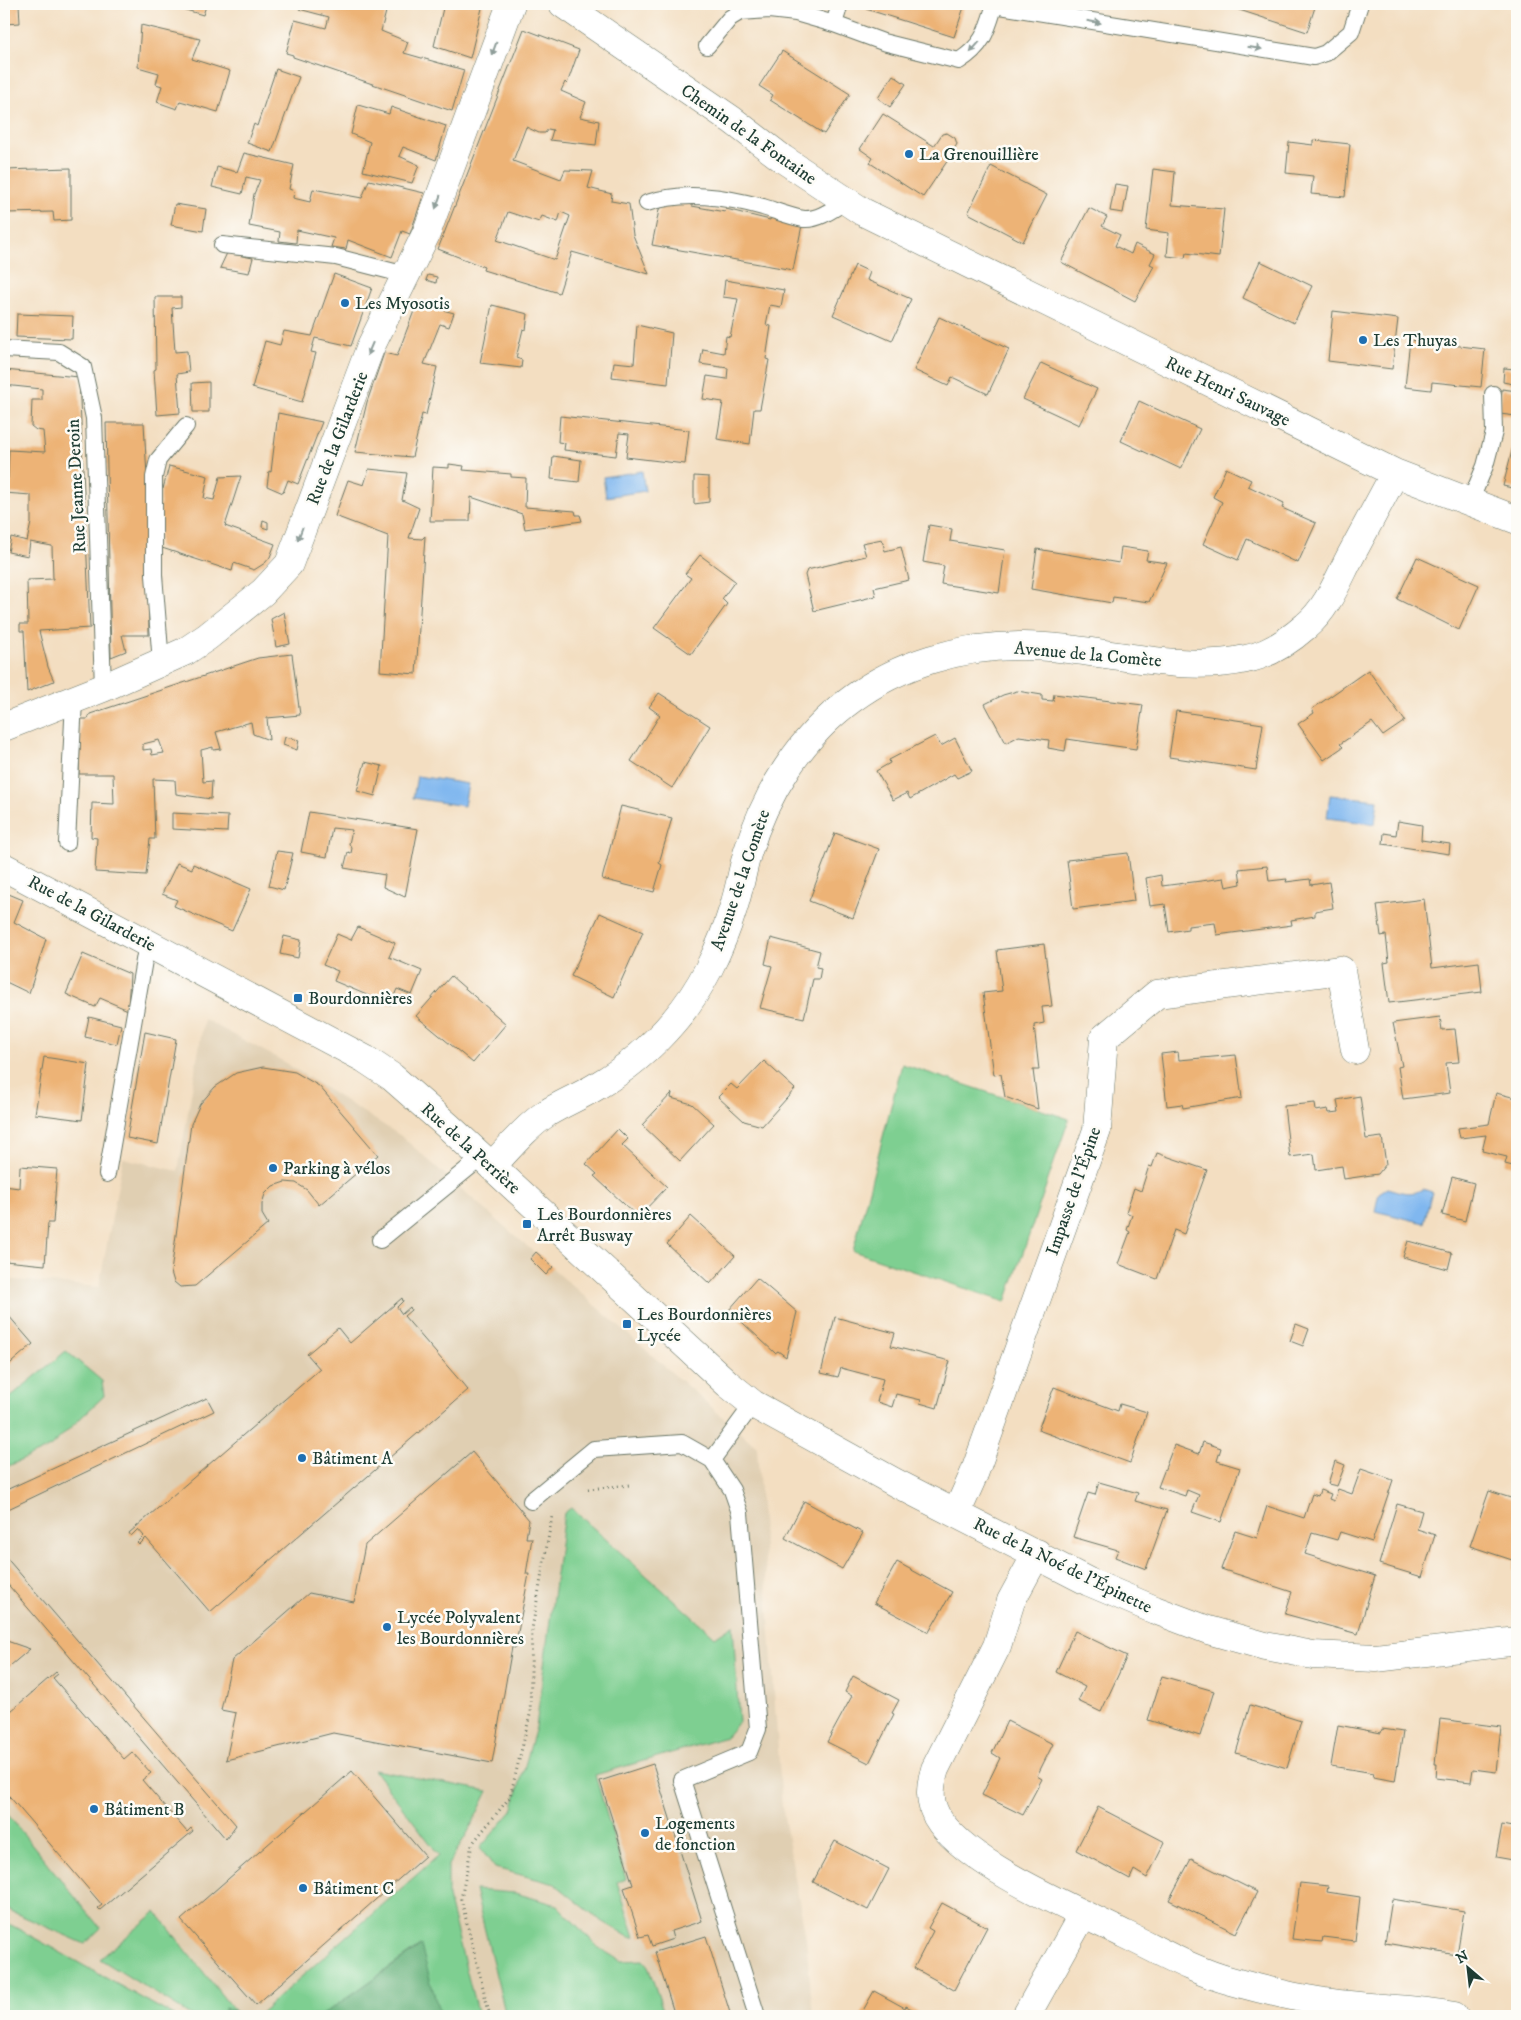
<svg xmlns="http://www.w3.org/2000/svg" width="1521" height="2020" font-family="'IM FELL DW Pica',serif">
	<rect width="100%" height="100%" fill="#fdfcf7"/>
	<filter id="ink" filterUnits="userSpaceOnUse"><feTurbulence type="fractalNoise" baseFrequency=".02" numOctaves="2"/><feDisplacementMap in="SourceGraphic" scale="10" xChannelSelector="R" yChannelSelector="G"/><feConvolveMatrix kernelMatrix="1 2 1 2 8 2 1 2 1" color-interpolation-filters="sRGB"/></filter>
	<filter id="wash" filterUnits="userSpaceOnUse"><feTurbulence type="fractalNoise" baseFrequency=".0096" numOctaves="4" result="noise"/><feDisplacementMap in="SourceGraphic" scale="20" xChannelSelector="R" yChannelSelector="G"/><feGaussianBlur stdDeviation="1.12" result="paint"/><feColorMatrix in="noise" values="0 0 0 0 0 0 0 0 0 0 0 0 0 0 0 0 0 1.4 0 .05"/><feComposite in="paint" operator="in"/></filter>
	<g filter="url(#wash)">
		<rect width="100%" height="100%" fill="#f3dec1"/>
		<path fill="#e0cfb2" d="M204 1019 279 1059 401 1136 757 1447 782 1806 806 1939 813 2016H4V1279L99 1287 123 1158 178 1171Z"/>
		<path fill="#7ecf91" stroke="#4e8662" d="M902 1064 1069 1119 1006 1302 853 1251Z
			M66 1351 102 1381 104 1396 49 1448 4 1468V1402Z
			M571 1508 715 1637 733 1625 739 1722 726 1737 595 1775 626 1879 617 1882 635 1937H629L600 1920 555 1884 495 1868 480 1848 512 1811 536 1727 564 1513Z
			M374 1770 488 1791 468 1832 448 1865V1897L478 2016H440L420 1946 321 2016H257L439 1855Z
			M4 1810 101 1929 85 1944 4 1908Z
			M475 1890 515 1893 557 1905 599 1948 621 1961 643 1960 648 1966 665 2016H506Z
			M156 1912 235 2012 225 2008 222 2016H192L100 1959Z
			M4 1921 174 2016H4Z"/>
		<path fill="#66b27b" stroke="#427858" d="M421 1946 440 2016H321Z
			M225 2008 247 2016H222Z"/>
		<path fill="#80b7ef" stroke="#507a92" d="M642 471 645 491 606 497 603 477Z
			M417 776 468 784 464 806 413 798Z
			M1330 795 1378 800 1375 824 1327 818Z
			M1387 1188C1401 1192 1410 1196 1423 1189L1432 1192 1424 1223 1375 1211 1379 1193Z"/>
		<g id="blocks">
			<path fill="#edb376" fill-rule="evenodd" d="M4 4H19L20 23 4 24Z
				M176 4H210L206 6 203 15 179 8Z
				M301 4H388L381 31 408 42 404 53 464 70 452 111 293 57V55L286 53 295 20 326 28 329 17 299 9Z
				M444 4H483L470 58 434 46Z
				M867 4H965L954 37 866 9Z
				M1221 4H1316L1307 32Z
				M141 25 200 39 192 59 230 71 218 112 180 101 177 109 157 102 162 86 156 84 159 73 138 67Z
				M524 29 579 50 567 84 565 82 561 91 586 102 580 117 599 121 596 145 550 140 553 130 548 129 545 133H539L526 127 513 161 561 179 565 170 593 171 588 188 612 194 611 201 629 204 633 235 649 274 572 252 559 293 483 270 484 267 438 249ZM508 212 539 222 542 216 558 222 561 212 570 216 555 260 497 240Z
				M782 51 850 94 824 134 770 100 773 95 759 86Z
				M276 69 299 77 272 152 247 143 254 124 257 126Z
				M893 75 906 84 890 107 878 98Z
				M358 105 389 114 391 107 446 126 436 160 403 147 399 156 419 165 412 183 363 171 370 142 351 134Z
				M883 114 934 146 942 134 947 133 955 138 957 144 948 160 923 197 870 163 873 158 860 149Z
				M1313 140 1350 144 1345 197 1311 194 1313 176 1286 173 1289 142 1313 145Z
				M244 153 294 165 289 189 294 191 293 198 310 202 313 189 362 198 369 180 424 193 410 234 402 231 392 257 348 240 346 249 331 247 334 238 297 230 296 243 279 241 280 232 249 226 254 194 260 180 246 177 242 194 212 187 217 167 237 172Z
				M991 166 1047 195 1023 242 968 213Z
				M71 168V220L54 221 53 212 4 213V170Z
				M1153 169 1175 172 1172 205 1224 209 1219 257 1186 253 1185 258 1167 256 1169 233 1146 230Z
				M1115 184 1128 186 1123 213 1110 211Z
				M661 200 692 203V206L725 212 726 209 770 220 771 217 802 225 793 270 652 245Z
				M175 204 206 209 203 231 171 225Z
				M1089 208 1107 217 1102 226 1120 235 1115 246 1131 254 1135 244 1155 254 1150 264 1154 266 1135 301 1061 262Z
				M227 253 253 258 249 273 220 268Z
				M1260 261 1312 286 1294 323 1243 298Z
				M855 265 870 272 867 280 911 299 892 341 833 315Z
				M334 274 372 288 351 346 315 338 311 352 316 353 302 402 252 388 265 341 280 345 284 331 312 336Z
				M428 275 437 277 436 283 426 280Z
				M725 280 784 290 781 307 770 305 766 325 771 326 766 359 769 360 760 409H754L750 444 717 439 723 402 703 399 707 376 727 379 728 368 700 364 703 349 724 353 726 336 730 337 738 299 723 297Z
				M155 297H181V307L172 308 175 352 187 351 189 372 177 374 180 413 157 415 154 370 156 369Z
				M417 303 454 313 449 327 440 324 424 364 437 367 426 415 422 414 412 457 355 452 367 402 384 353 397 356Z
				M492 305 528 314 526 330 523 329 516 358 522 360 521 368 480 363Z
				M1333 311 1398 319 1392 369 1328 361Z
				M17 314 73 316 72 339 16 337Z
				M939 317 1009 349 988 394 952 377 948 386 914 370Z
				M637 325 672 333 668 384 612 377 614 362 634 364Z
				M1410 340 1485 349 1481 387 1432 382 1431 390 1405 387Z
				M1041 363 1097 389 1079 425 1023 399Z
				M1504 368 1515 369 1513 384 1503 382Z
				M4 370 79 377 90 628 39 631 48 667 54 681 27 692 24 631H20V624H28L27 580 53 579 52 546 30 542 28 556 8 552 11 537 27 541 31 523V495L4 493V478H8L9 450 45 452 43 431 36 430 31 426 32 400H42V389L4 385Z
				M209 382V412H193L192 383Z
				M1502 389 1517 391 1516 416 1500 414Z
				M1139 401 1200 429 1181 469 1121 441Z
				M278 413 322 422 298 484 288 480 283 493 267 486 269 471 271 472Z
				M560 416 689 430 685 464 626 457 629 434 619 433 616 456 564 450 565 443 558 442Z
				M106 423H144L147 477 149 635H122L126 651 111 657Z
				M1517 431V489L1503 486Z
				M553 456 581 460 579 482 551 479Z
				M449 464 464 466 463 470 511 474V477L526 478 525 507 575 511 576 515H580L582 521 525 529 522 514 471 497 470 521H430L433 467 449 468Z
				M169 466 208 476 204 498 214 500 220 477 241 476 225 526 275 544 270 557 265 563 254 570 234 563 232 571 159 547 161 488 163 489Z
				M1226 468 1251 480 1248 486 1284 503 1282 508 1316 523 1298 563 1247 539 1238 560 1203 544 1222 502 1213 497Z
				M369 469 407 473 402 500 419 508 409 538 422 539 425 536 416 674 380 671 388 536 335 516 348 480 364 485Z
				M694 476 709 477V502L694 504Z
				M263 520 268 522V529L262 527Z
				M929 525 952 529 950 541 1005 550 999 593 941 584 944 566 923 562Z
				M882 539 885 551 901 547 909 580 874 588 876 596 814 611 805 575 807 570 866 556 862 543Z
				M1121 547 1148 551 1146 560 1167 563 1149 602 1113 597 1112 603 1031 589 1037 549 1119 563Z
				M700 555 735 581 722 599 727 604 691 654 654 628 691 578 685 574Z
				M1417 557 1479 585 1459 630 1397 599Z
				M284 612 290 644 276 647 271 619Z
				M292 654 300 715 267 718 269 740 253 734 251 722 216 732 221 749 213 750V747L201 750 203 782 212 781 211 799 176 794 175 780 153 779 155 839H150L146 875 95 872 97 838 91 837 92 803 114 804 113 774H79L81 719H88L90 714 258 658ZM159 740 164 753 152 755 151 749 143 750V744Z
				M1368 670 1405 721 1383 736 1372 722 1340 744 1343 747 1324 760 1298 724 1314 713 1312 709Z
				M1017 691 1042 695V700L1053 701 1054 694 1143 705 1136 749 1067 739 1065 751 1048 748 1049 740 1019 736 1006 743 985 704 1003 695Z
				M659 693 710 726 672 788 631 761 660 715 649 707Z
				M1176 711 1263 724 1256 770 1169 757Z
				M935 736 941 746 955 738 972 771 957 778 954 774 910 799 907 793 893 800 876 771 890 763 889 760Z
				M285 737 299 740 297 750 283 745Z
				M365 762 382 766 375 796 357 791Z
				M621 806 672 818 659 863 662 865 654 892 602 879Z
				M309 812 418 829 405 897 383 887 385 875 344 868 348 852 351 853 352 848 349 844 352 830 332 828 327 857 301 852Z
				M172 813 228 816 227 832 172 829Z
				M1398 821 1422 825 1421 840 1450 844 1449 854 1383 844 1384 833 1396 835Z
				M835 833 879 849 853 918 809 901Z
				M277 851 293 853 284 890 269 886Z
				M1128 853 1134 901 1073 909 1067 860Z
				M177 863 192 869 193 864 251 889 232 931 174 906 177 900 162 894Z
				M1267 866 1269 881 1287 879 1286 882 1310 879 1311 885 1329 882 1333 908 1315 911V916L1291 920 1292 925 1217 935 1215 923 1188 926V929L1169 932 1165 904 1150 906 1146 878 1161 875 1162 886 1224 878 1226 887 1241 884 1239 869Z
				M4 892 23 900 14 922 46 939 29 993 4 981 6 937H4Z
				M1424 899 1432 968 1479 962 1482 992 1389 1003 1384 963 1389 962 1386 935 1381 936 1377 905Z
				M600 913 643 932 614 997 571 976Z
				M358 927 395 943 389 957 422 971 412 995 397 989 390 1005 334 981 338 971 323 965 337 934 351 940Z
				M284 936 301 940 298 958 280 954Z
				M771 938 820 951 816 967 821 968 819 979H813L804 1018 760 1008 772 966 765 964Z
				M1044 944 1052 1006 1042 1007 1044 1023 1034 1025 1039 1070H1033L1038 1109 1005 1097 1001 1074 994 1075 983 993 1002 991 997 950Z
				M83 954 130 974 128 1010 100 998 95 1007 66 994Z
				M451 976 506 1024 473 1063 416 1016Z
				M89 1017 121 1025 117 1044 85 1037Z
				M1440 1017 1442 1030 1455 1029 1459 1062 1446 1063 1450 1093 1403 1099 1398 1067 1402 1066 1393 1023Z
				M145 1032 176 1039 158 1144 127 1138Z
				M1178 1052 1179 1060 1236 1055 1242 1098 1183 1108 1182 1104 1167 1106 1161 1054Z
				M44 1057 89 1064 82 1120 35 1114Z
				M764 1061 795 1089 762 1126 744 1121 718 1097 731 1084 737 1089Z
				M263 1067 295 1072 319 1086 378 1155 319 1205 307 1190 296 1183 285 1182 273 1186 265 1194 262 1204V1214L268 1224 195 1286 180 1287 174 1282 171 1272 191 1124 200 1104 215 1087 236 1073Z
				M672 1093 671 1098 692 1104 714 1124 680 1161 642 1125Z
				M1496 1093 1516 1098 1514 1105 1517 1106V1167L1505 1164 1507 1157 1482 1151 1486 1135 1460 1138 1458 1128 1489 1124Z
				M1360 1096 1366 1139 1382 1137 1386 1164 1378 1174 1344 1179 1342 1166 1316 1170 1314 1154 1290 1157 1284 1106 1315 1103 1316 1111 1328 1109 1329 1113 1339 1112 1337 1100Z
				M618 1129 628 1139 622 1145 667 1187 638 1217 594 1176 597 1174 586 1164Z
				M1157 1153 1207 1170 1184 1234 1174 1230 1157 1279 1118 1264 1130 1232 1127 1230 1132 1215 1126 1212 1134 1188 1141 1191 1149 1166 1152 1167Z
				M20 1166 57 1169 53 1223H48L45 1265 5 1261 7 1239H4V1186L19 1188Z
				M1452 1177 1474 1183 1465 1221 1442 1215Z
				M691 1216 735 1256 710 1284 667 1244Z
				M1408 1241 1452 1253 1448 1269 1403 1257Z
				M536 1252 553 1267 546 1275 530 1259Z
				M757 1278 797 1312 786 1357 778 1351 775 1353 729 1310Z
				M402 1298 403 1301 397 1307 402 1314 410 1307 411 1310 404 1316 468 1390 210 1612 146 1538 139 1545 137 1543 144 1536 138 1529 131 1536 129 1533 320 1369 307 1354 338 1328 350 1343Z
				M8 1315 33 1344 4 1369V1318Z
				M835 1317 895 1333 891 1346 950 1361 937 1408 920 1403 921 1400 896 1394 892 1407 877 1402 883 1379 841 1368 838 1377 821 1373Z
				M1296 1324 1309 1329 1303 1346 1290 1341Z
				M1054 1387 1118 1411 1120 1404 1147 1412 1130 1463 1038 1430Z
				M207 1398 214 1411 4 1511V1491Z
				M1203 1442 1221 1448 1217 1461 1240 1468 1221 1522 1192 1512 1199 1495 1187 1490 1185 1496 1158 1487 1174 1445 1199 1454Z
				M472 1452 529 1520 526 1538H532L526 1574H529L515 1648 512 1647 492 1763 333 1733 226 1760 236 1713 221 1710 232 1660 309 1593 354 1602 365 1545Z
				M1335 1461 1345 1465 1337 1486 1328 1484Z
				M1361 1469 1393 1480 1372 1542 1340 1532 1337 1540 1312 1533 1305 1554 1375 1576 1358 1634 1285 1614 1292 1592 1221 1569 1235 1531 1257 1538 1267 1506 1304 1518 1312 1494 1318 1496 1320 1490 1331 1494 1329 1499 1334 1501 1338 1489 1352 1494Z
				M1099 1482 1138 1493 1135 1501 1167 1510 1146 1569 1115 1557 1118 1550 1073 1537 1088 1493 1095 1495Z
				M1489 1491 1517 1500V1570L1513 1569 1515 1561 1470 1546Z
				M804 1501 863 1533 842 1569 785 1538Z
				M1397 1504 1422 1511 1417 1529 1435 1535 1422 1577 1379 1564Z
				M4 1555 236 1825 226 1839 4 1580Z
				M897 1562 952 1592 929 1632 874 1603Z
				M1075 1631 1127 1656 1101 1712 1078 1701 1085 1687 1056 1672Z
				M4 1640 30 1649 4 1671Z
				M56 1672 58 1674 53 1678 124 1759 132 1752 151 1773 142 1780 187 1832 191 1828 193 1831 100 1910 98 1908 102 1905 4 1790V1717Z
				M853 1676 899 1700 892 1713 894 1714 869 1763 827 1742 852 1696 845 1692Z
				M1162 1676 1214 1691 1200 1736 1148 1720Z
				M1250 1705 1301 1721 1287 1768 1236 1753Z
				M1440 1719 1501 1727 1496 1772 1473 1769 1471 1782 1436 1778 1437 1764H1435Z
				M1007 1721 1053 1744 1037 1776 1042 1779 1023 1815 982 1795 1000 1758 992 1753Z
				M1338 1725 1381 1733 1382 1729 1403 1732 1395 1781 1373 1777 1374 1773 1331 1766Z
				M653 1764 702 1921 671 1931 673 1939 652 1946 648 1935 640 1937 624 1888 633 1885 600 1781Z
				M352 1771 425 1856 256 2005 181 1920Z
				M1098 1807 1165 1842 1147 1878 1134 1870 1130 1879 1076 1850Z
				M1502 1825 1517 1828 1513 1860 1496 1857Z
				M835 1841 889 1869 868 1910 813 1882Z
				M1191 1859 1257 1892 1236 1933 1169 1900Z
				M1300 1883 1328 1886 1327 1892 1360 1897 1355 1941 1323 1937 1322 1942 1292 1939Z
				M1392 1899 1464 1911 1457 1955 1385 1943Z
				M942 1903 987 1927 954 1990 914 1968 933 1931 928 1928Z
				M706 1936 731 2016H675L655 1952Z
				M874 1991 905 2008 906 2006 925 2016H860Z"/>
		</g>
	</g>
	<g filter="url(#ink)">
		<use href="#blocks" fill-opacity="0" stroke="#697565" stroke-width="1"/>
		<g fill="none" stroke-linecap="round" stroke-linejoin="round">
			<g stroke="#697565" stroke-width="18">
				<path id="lane" d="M994 5 1314 57 1326 53 1351 32 1360 4
					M834 24 840 4
					M707 46 730 18 740 12 769 10 796 13 834 24 883 42 959 61C984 45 987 30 995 4
					M647 203C684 190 726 197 763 207 776 211 791 217 804 219 819 220 833 209 846 201
					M222 245 336 257 406 275
					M4 349 59 352 83 367 94 418 103 688
					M1470 502 1485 466 1494 432 1493 394
					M161 663 154 575V477L158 460 186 426
					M67 843 74 700
					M107 1174 147 943
					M380 1240 482 1157
					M753 1404 712 1460 732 1490 740 1513 758 1729 749 1752 682 1780 757 2016
					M531 1501 594 1449 682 1443 712 1460"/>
			</g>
			<g stroke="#697565" stroke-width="29">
				<path id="street" d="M563 4 732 120 783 159 863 212 1395 473 1517 520
					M4 727 103 688 186 651 207 637 263 592 289 564 370 348 426 234 511 4
					M4 867 365 1059 392 1077 449 1127 728 1384 753 1404 896 1483 1089 1582 1155 1610 1208 1630 1265 1646 1313 1655 1376 1658 1517 1641
					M492 1166C509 1148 526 1127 547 1113 563 1103 581 1096 597 1086 626 1069 652 1047 674 1021 701 990 721 948 733 909 739 891 742 872 747 854 765 794 801 736 852 699 899 664 960 646 1019 646 1092 645 1174 675 1246 659 1268 655 1290 640 1306 626 1327 609 1338 580 1350 557 1365 529 1380 501 1395 473
					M957 1512 974 1474 1097 1130 1104 1038 1157 994 1341 970 1355 1050
					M1037 1553 1011 1601 997 1646 935 1769C929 1788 928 1806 941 1823 975 1868 1072 1908 1124 1934 1158 1950 1193 1971 1231 1981 1260 1989 1290 1997 1319 2001 1364 2009 1410 2007 1454 2016
					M1026 2016 1083 1914"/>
			</g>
			<path stroke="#697565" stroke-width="3" stroke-dasharray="1 4" stroke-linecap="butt" d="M588 1489 630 1485
				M490 2016 461 1899 472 1844 510 1797 530 1715 532 1629 552 1517"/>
			<use href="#lane" stroke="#fff" stroke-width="16"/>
			<use href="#street" stroke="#fff" stroke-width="28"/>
		</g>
		<defs><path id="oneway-solid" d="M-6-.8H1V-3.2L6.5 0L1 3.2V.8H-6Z" transform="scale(1.25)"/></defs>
		<g fill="#8f9e9a">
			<use href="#oneway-solid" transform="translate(1094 22) rotate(9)"/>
			<use href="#oneway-solid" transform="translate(975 47) rotate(131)"/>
			<use href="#oneway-solid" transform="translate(1255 48) rotate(9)"/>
			<use href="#oneway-solid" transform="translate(494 49) rotate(110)"/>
			<use href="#oneway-solid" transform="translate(438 202) rotate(110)"/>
			<use href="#oneway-solid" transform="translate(370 349) rotate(113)"/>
			<use href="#oneway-solid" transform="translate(300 534) rotate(111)"/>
		</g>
	</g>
	<g fill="#1f6fb2" stroke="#fdfcf7" stroke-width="2">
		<circle cx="909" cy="154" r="5"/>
		<circle cx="345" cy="303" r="5"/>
		<circle cx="1363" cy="340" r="5"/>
		<rect x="293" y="993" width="10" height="10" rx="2.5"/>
		<circle cx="273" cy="1168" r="5"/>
		<rect x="522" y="1219" width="10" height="10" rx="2.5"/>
		<rect x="622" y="1319" width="10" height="10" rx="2.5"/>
		<circle cx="302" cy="1458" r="5"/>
		<circle cx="387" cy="1627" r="5"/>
		<circle cx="94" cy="1809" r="5"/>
		<circle cx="645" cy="1833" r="5"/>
		<circle cx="303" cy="1888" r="5"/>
	</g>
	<g text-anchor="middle" stroke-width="5" stroke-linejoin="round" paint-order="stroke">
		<g font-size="18" fill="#1f3d34" stroke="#fdfcf7">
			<text transform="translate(749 134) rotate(35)" y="6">Chemin de la Fontaine</text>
			<text transform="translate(1228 391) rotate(26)" y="6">Rue Henri Sauvage</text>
			<text transform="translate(337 438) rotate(-69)" y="6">Rue de la Gilarderie</text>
			<text transform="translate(76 486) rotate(-93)" y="6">Rue Jeanne Deroin</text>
			<text transform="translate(1088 654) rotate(5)" y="6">Avenue de la Comète</text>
			<text transform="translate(740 880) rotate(-71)" y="6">Avenue de la Comète</text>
			<text transform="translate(92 913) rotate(28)" y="6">Rue de la Gilarderie</text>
			<text transform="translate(471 1148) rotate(42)" y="6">Rue de la Perrière</text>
			<text transform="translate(1073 1191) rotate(-71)" y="6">Impasse de l'Épine</text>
			<text transform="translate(1063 1565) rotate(26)" y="6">Rue de la Noé de l'Épinette</text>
		</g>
		<g font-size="18" fill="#1f3d34" stroke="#fdfcf7" text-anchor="start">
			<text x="919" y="160">La Grenouillière</text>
			<text x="355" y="309">Les Myosotis</text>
			<text x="1373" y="346">Les Thuyas</text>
			<text x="308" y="1004">Bourdonnières</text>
			<text x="283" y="1174">Parking à vélos</text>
			<text x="537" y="1220">Les Bourdonnières<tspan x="537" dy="21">Arrêt Busway</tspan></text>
			<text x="637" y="1320">Les Bourdonnières<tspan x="637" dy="21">Lycée</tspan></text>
			<text x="312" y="1464">Bâtiment A</text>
			<text x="397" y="1623">Lycée Polyvalent<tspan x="397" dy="21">les Bourdonnières</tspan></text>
			<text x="104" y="1815">Bâtiment B</text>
			<text x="655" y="1829">Logements<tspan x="655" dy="21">de fonction</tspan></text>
			<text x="313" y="1894">Bâtiment C</text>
		</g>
	</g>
	<rect width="1521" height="2020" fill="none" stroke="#fdfcf7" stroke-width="20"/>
	<g transform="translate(1468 1968) rotate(332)" stroke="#fdfcf7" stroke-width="4" paint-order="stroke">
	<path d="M0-4L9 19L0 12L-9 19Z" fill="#1f3d34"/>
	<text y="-8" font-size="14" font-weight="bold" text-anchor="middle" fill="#1f3d34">N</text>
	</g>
</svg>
